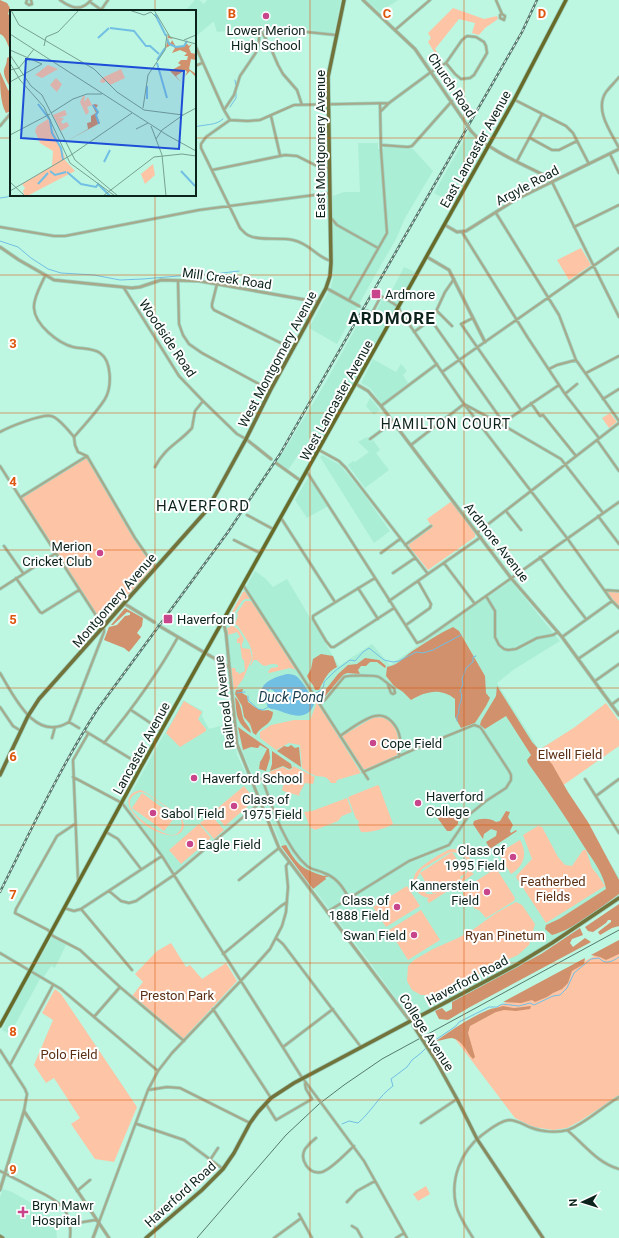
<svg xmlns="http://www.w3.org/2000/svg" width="619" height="1238" font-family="Roboto,sans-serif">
	<rect width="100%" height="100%" fill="#bdf6e1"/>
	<path fill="#abeed6" d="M195 0H199L204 4 207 0H341L334 34 294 27 263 28 217 32 214 22H213L195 37V11H185Z
		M366 0H398L380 12Z
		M469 131 483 149 454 204 434 193Z
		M358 143H378V149H383L384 147 413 149 433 171 405 218 396 239 373 279 337 344 309 328 331 287 333 278V196L344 192H360Z
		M404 267 415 272 389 321 375 313 382 300 386 302Z
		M365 311 385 322 386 325 309 461 298 455 288 470 277 462 323 387Z
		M373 359 396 372 401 364 407 371 403 375 408 383 382 404 370 388 361 383Z
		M370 398 380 410 374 415 366 406Z
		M367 437 370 442 373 440 380 450 376 453 389 470 365 488 348 465 353 461 355 462 369 452 358 442Z
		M322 455 340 465 363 493 390 531 374 543 320 457Z
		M309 476 328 506 307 518 295 500Z
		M255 571 266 579 273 587 287 579 339 666 372 644 390 665 511 581 560 641 513 670 497 683 619 877V896L547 944 515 963 411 1019 371 964 282 847 240 745 237 726 225 624Z
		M183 700 203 711 202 716 209 729 231 723 237 755 259 802 175 872 164 856 125 804Z
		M52 937 66 945 55 968 51 966 43 978 41 977 10 1034 2 1030 20 993Z
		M3 1189 12 1192 35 1205 55 1219 57 1238H0V1197Z"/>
	<path fill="#fdc5a5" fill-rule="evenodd" d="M453 8 484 19 497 16 498 19 485 28 479 35 472 33 475 23 459 19 435 49 443 62 441 63 428 42 431 38 428 33Z
		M581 248 591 265 569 280 557 260Z
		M610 413 617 422 609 428 602 418Z
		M87 456 135 538 155 567 104 627 21 497Z
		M452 501 475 533V537L428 570 408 545 432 527 427 519Z
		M604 590 619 591V608Z
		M246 591 251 599H245L242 601 228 622 227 621 243 592Z
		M245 601H251L253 603 296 670 290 668 269 673 268 672 271 668 278 667V665C267 661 267 672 257 660H254L251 665H250C258 652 245 638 238 626L235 624 238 616 237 613Z
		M231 625 238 629 244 639 242 644V648L250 649 252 658 243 679 234 691 231 668H235L236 672H238L239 674 245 671 244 660 242 659 240 643H237V639L240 637 237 632 228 635 227 628 230 627Z
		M316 700 361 773 337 780 336 783H331C325 773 322 779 314 775 310 774 306 770 302 768L300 745 289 743 276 750 260 738V732L271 725 294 720H310L316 705Z
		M184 701 202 712 198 719 206 729V731L180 747 166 733Z
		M606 703 619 721V746L562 786 539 750 575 727Z
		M374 717C397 716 400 736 398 754L395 757 366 769H363L342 736Z
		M293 766 315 777 313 784 305 783 299 794 300 796 283 791 282 789 286 779 277 775 273 784 266 780 269 772 283 767 288 770 292 769Z
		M378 785 379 786 393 824C384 829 370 833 361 832L358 825 359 822 358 820 356 819 348 797Z
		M244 786 255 800 225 826 213 812Z
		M141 790 147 793 179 815 183 821 184 826C179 852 122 818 129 798 131 793 136 791 141 790ZM140 792 146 793C157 801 169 808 179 817 185 823 181 835 172 835 160 834 132 817 130 805 129 798 133 794 140 792Z
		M142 793 175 817 164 831 132 808Z
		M347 798 352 812 342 816 338 821 315 830 310 827 304 812 312 811Z
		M211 815 224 830 214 839 200 823Z
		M199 824 211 838 181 864 169 850Z
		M538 826 542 827 558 857 565 865 572 866 583 850H586L592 868 597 874 605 886 546 923 516 877 517 875 532 859 523 835Z
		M520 840C528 854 524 866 511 874 507 867 500 859 500 852Z
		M451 849C465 848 474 858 471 872L474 874 429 903 427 900 429 898C423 897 417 894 415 887 409 872 424 865 434 858 439 855 445 851 451 849ZM452 852 462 854C471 862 470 872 461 879L460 877 466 873ZM452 852 420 873 433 894 436 893V894H427L421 888 419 889 420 887 417 878 422 869 448 853Z
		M496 868 515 898 514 901 486 918 479 910 475 909 463 894 464 889Z
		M407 886 420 906 386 927 373 907Z
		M516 902 522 905 535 924 529 945 518 955 486 969 476 977 449 986 439 992 429 995H421L412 990 407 981 408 966 414 960 433 949 458 938 471 931 496 913Z
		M421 910 440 940 408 960 389 930Z
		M171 943 186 967 190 965 202 979 226 963 237 981 183 1039 132 996 143 982 135 974 157 951Z
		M619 943V1096L580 1121 567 1128 553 1130 533 1127 515 1118 450 1032Z
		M55 989 61 994 137 1107 114 1162 95 1159 71 1124 80 1118 54 1078 46 1083 34 1065 53 1020 42 1013Z
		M426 1186 430 1194 418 1201 413 1194Z"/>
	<path fill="#d0916c" d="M0 0 7 3 10 8 8 14 11 17V50C6 44 7 37 0 34Z
		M11 56V88C8 84 3 75 4 70 5 66 7 64 7 58Z
		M0 72 8 90 11 92V111L6 113C0 103 0 84 0 72Z
		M125 608 143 618 142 626 137 633 141 637 129 652 124 648 104 640 109 627 117 625 125 616 130 615V613L127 612 113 625H111Z
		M453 627 459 631 485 676 486 693 490 698 486 706 475 723 461 728 455 717V699C440 687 425 692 411 700L403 692 394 686 386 676 387 667C398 665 403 658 411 652 425 643 438 634 453 627Z
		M321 654 333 656 337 667C327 672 324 680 319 690H315C314 684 309 682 307 676L311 669 313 659Z
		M365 658 379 660 386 666 385 668 377 662H370L366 666H361L358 670 360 674 347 673 343 675 322 700 326 689 338 674 348 665 357 664Z
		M497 686 532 742 552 764 568 792 588 822 619 880V894C600 908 575 929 552 935L545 929 546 925 559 919 606 889C604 875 593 860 585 848 567 819 548 791 528 763L527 760 531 755 506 716 485 729 480 725 481 721 496 696Z
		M243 689 242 693 247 696 248 702C255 707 259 712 268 710L273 712C272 726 261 725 256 735L253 733 250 724 244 717 242 706 235 694 236 690Z
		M235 697C241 703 241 711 243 718 245 724 250 726 251 733 235 722 237 715 235 697Z
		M238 727 269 749 270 758 266 771 259 769 260 762 262 759 267 749 260 745 258 748 251 747 243 750Z
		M291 745 295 748 299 747 301 767 277 751 284 746 288 747Z
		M272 751 291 764 292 768 289 769 283 766 270 771 272 764Z
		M449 808H456V815L458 816V824L451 831H447L436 816V813L440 814Z
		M506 811 510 812 508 817 513 825 510 831 511 833 516 830 517 831 490 849 486 842 496 836 497 831 491 829 484 834 483 839 473 824 474 821C481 818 490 818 496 822L500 821Z
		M286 845C297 865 302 869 324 876L326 875 329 876V877H325L326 879 313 889 281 846Z
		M619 904V926L612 928 600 935 598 932 611 922V920H608L606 923 593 932 588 931 585 927Z
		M580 928 583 935 572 939 570 943 573 947 585 938 591 942 470 1007 448 1020 439 1019 435 1011 442 1008 446 1012 452 1009V1002L541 954Z
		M619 940V954L606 960 600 957 591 955Z
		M585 958 584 964 572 971 568 983 562 989 553 993 547 997 535 1002 532 1000 521 1003 503 1002Z
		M503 1006 514 1008 531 1006 530 1009 516 1011 504 1010 496 1012 470 1026 468 1033 475 1057 473 1059C466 1052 463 1040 452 1038 447 1038 441 1041 436 1041 452 1030 469 1018 488 1010 492 1008 498 1008 503 1006Z"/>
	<path fill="#72bfe4" d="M287 674C289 674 291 674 294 675 301 677 312 697 314 704 313 707 311 711 309 712 300 720 286 713 277 710 274 709 271 710 268 707 266 704 267 700 267 697L274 694V691L270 689 264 695 261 694C261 681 276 677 287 674Z"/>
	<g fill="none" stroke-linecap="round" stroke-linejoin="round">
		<path stroke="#72bfe4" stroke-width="1" d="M235 80 236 86
			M230 107 236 98V90
			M195 127C204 124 216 126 223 119
			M0 198 7 197 11 195
			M0 241 18 247 31 258 48 269 61 273 94 275 120 280 143 279 202 274 214 275 222 273 239 271
			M237 693 245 692
			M316 693C322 690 324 688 324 682L335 671 350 660 355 661 363 652 369 648 384 660 393 662 399 661 416 652 423 653 433 650 461 635
			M248 696V700L258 709 263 710 268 707
			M457 721V716L459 713C457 705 465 698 460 691L463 684 462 679 466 668 473 662V657L476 656
			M428 1045 456 1026 459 1022 489 1007H497L502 1004 519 1006 530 1003 534 1005 553 996 560 995 567 988 574 973 591 959 599 958C605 965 612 962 619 957
			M342 1124 349 1121 358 1123C371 1112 379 1096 393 1086L391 1079 407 1067 412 1060 421 1053 426 1048"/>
		<path stroke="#9accba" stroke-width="2.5" stroke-dasharray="2.5 1" stroke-linecap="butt" d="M359 306 367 311
			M154 622 161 627"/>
		<g stroke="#9dd0be" stroke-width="3.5">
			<path id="minor" d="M27 0 26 3 29 5 32 4 31 0
				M60 0C71 8 81 12 91 0
				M496 0 502 14 505 16 504 20 500 18V15L502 14
				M90 2 103 11
				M101 10 108 0
				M260 30H288L336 35
				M395 30 430 0
				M261 31 269 44 278 65 283 74 297 90 302 105
				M467 36 476 37 484 42 486 46 487 53 474 75 470 78 461 79 455 74 446 63 462 40Z
				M195 45 224 110 230 120 248 121 260 120 294 105 389 103 431 72 446 63
				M195 66 202 63
				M619 77C615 82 610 87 606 92 594 110 611 132 619 148
				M515 100 566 126 573 133 589 164
				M224 110 234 95 240 76 255 54 258 48 260 30
				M381 111 389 103
				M271 116 280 155
				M230 120 206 137 201 144V148L240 228C243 231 246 235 250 236 259 241 281 237 293 240 311 244 316 257 331 261
				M0 126 11 113
				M530 138 552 150H559L577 141
				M381 145 408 147 412 146 452 101
				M610 154 619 173
				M517 161 542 114
				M212 170 285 155 297 156 321 168H329
				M552 182 619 317
				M496 213 559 315 576 360 619 421
				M331 218 337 225 378 248
				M0 227 54 236H65L199 210 330 193
				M574 227 619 205
				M462 232 528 338 565 394 599 438
				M45 276C41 285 33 298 34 308 35 325 58 343 73 347 82 349 93 348 100 353 112 361 112 387 105 399 97 412 84 425 74 437L75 445 78 452 87 456 135 538 155 567
				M178 281 179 324 183 335 189 344 202 353 270 390
				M217 284 212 304V307L214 310 293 349
				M124 288 179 376 203 401 237 434 246 439
				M349 300 387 233 381 150 380 103
				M437 311 452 326
				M372 313 381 296 399 307 400 311 464 404 567 538 612 601 619 608
				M473 318 461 324 521 410
				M431 320 503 422
				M414 332 433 318 445 292 454 279
				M549 369 557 365 576 360
				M442 372 619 248
				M586 373 619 356
				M565 394 577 384
				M603 399 619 389
				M531 403 540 416 543 415 576 456
				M381 406 437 364
				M504 422 559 385
				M0 432C9 427 41 414 51 416 58 417 69 431 74 437
				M370 439 393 422
				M597 440 619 471
				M411 445 464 404 501 424 561 459 603 513
				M319 450 339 461 346 468 428 574
				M0 466 104 628V632L69 722
				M155 467C165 447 179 443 192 428L195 411 203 401
				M307 472 417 643 422 641 438 630 619 502
				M21 497 87 456
				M506 511 521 530
				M247 515 273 529
				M598 516 619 544
				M281 518 335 602
				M478 532 619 423
				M234 540 260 553
				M405 545 431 526
				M4 546 23 573
				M381 553 400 539
				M540 557 563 589 586 619
				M444 563 475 604
				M393 573 415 558
				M16 578 40 612 42 613 79 590
				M375 578 313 616V619L326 641 331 647H334L394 608
				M243 585 368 779
				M358 588 378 619
				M0 589 56 553
				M604 590 619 591
				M486 596 495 611V637L499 645 504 649 508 650 516 649 537 638 553 635 558 632
				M389 601 481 537
				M406 625 430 608 431 604 418 581
				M562 637 612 601
				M578 659 619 631
				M0 673C14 696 35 743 69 722L79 728
				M595 681 619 664
				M320 704 325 700 344 677C347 675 376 675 379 677 384 680 389 685 394 688L395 693 393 694 391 693 388 685
				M611 705 619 699
				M0 707 13 726 21 731
				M131 710 161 730
				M85 731 141 765
				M340 736C349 730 364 718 375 716 388 713 398 726 400 738 400 744 399 750 399 757
				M52 738 55 727
				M104 743C132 709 157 675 178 637
				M73 777 122 803 162 856 301 1076 316 1096
				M251 778 258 777 263 781C272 807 285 847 307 866 312 870 318 870 324 873 336 877 344 888 349 899
				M585 779 619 833
				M596 796 619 779
				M277 817 286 814
				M75 824 57 836 16 909 15 913 48 930 53 936 80 950 120 987 184 1041
				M106 832 118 839 141 869
				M78 880 73 760 88 734
				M239 880 279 848
				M109 891 121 901 129 903 136 901 174 875 261 802
				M64 908 74 911 81 909 132 970
				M81 909 162 856
				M327 912 409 861 449 845 470 814 486 801 506 788 511 780V775L509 771 483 731 480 727 474 725 415 749 363 772
				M276 938 283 944 361 1047
				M0 953 61 989 158 1071
				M223 954 281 906 287 902
				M213 1009 271 1098
				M94 1017 120 987
				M283 1047 333 1009
				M0 1050 25 1089 27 1094 24 1111
				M10 1065 53 985
				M148 1090 167 1087 180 1088 250 1123
				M266 1104 276 1120 312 1099 306 1089 305 1084
				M325 1108 364 1161 407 1238
				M421 1123 457 1099
				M137 1124 184 1140 223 1169
				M567 1130C584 1144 597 1163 619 1169
				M316 1138C312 1141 308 1145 305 1149 299 1160 309 1175 322 1172 332 1169 346 1153 354 1146
				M210 1160 218 1148
				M0 1171C12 1177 24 1183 36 1190 59 1201 73 1209 70 1238
				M77 1191 90 1180
				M347 1202 357 1191 375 1181
				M299 1214 312 1238
				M71 1224 95 1220 99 1222 148 1090 158 1071 172 1053 253 968 270 949 282 926 286 912 288 887 286 866 289 862
				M352 1226 357 1229 362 1238
				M274 1238 300 1219
				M396 1238 404 1233
				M473 1238C467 1228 459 1217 456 1205 450 1179 461 1151 482 1135 489 1130 499 1121 509 1120 517 1120 524 1125 532 1128 542 1132 557 1133 568 1130 586 1123 602 1107 619 1097"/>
		</g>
		<g stroke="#9dd0be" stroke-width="4">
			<path id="tertiary" d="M363 0 415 49 461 116
				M471 131C486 149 526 166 548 177L552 182
				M445 225 457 232 466 231 515 200 619 149
				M0 247 19 260 54 280 132 288 140 287 161 280 199 281 318 302
				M427 257 449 270 485 342
				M326 288 359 306
				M367 311 390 323
				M356 384 368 391 381 406 511 578 562 637 619 715
				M246 439 271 459
				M276 463 301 481
				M125 604 154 622
				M223 621 226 633 237 744 279 848 410 1021
				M161 627 229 667
				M24 1111 109 1238
				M0 1190 24 1111
				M93 1238 99 1222"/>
		</g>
		<g stroke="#9dd0be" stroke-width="4.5">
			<path id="secondary" d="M436 1061 457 1099 477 1139 543 1238
				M0 1236 3 1238"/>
		</g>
		<g stroke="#9dd0be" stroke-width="5">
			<path id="primary" d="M0 775 28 716 39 699 207 510 246 439 271 389 326 288 330 276 331 263 328 77 344 0
				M146 1238 202 1190 223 1169 234 1153 250 1123 258 1112 271 1098 294 1083 516 965 552 943 619 898"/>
		</g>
		<g stroke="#9dd0be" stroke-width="5">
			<path id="trunk" d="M0 1026 141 767 514 100 566 0"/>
		</g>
		<use href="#minor" stroke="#a7a98b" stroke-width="2"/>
		<use href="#tertiary" stroke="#a7a98b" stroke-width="2.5"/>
		<use href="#secondary" stroke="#888a5d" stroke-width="3"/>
		<use href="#primary" stroke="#71733a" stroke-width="3.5"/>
		<use href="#trunk" stroke="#686a28" stroke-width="3.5"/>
		<path stroke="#567b6e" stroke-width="1" d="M197 1238 286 1135 319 1104 344 1085 382 1059 619 930"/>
		<g stroke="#567b6e" stroke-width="2.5">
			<path id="rail" d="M0 892C31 830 60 768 97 710L228 532 280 454 522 32 537 0"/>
		</g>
		<use href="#rail" stroke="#fff" stroke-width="1" stroke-dasharray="3" stroke-linecap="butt"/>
		<g stroke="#9dd0be" stroke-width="3.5" stroke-linecap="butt">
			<path id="minor-bridge" d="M316 1096 325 1108"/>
		</g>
		<g stroke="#9dd0be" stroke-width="4" stroke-linecap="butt">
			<path id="tertiary-bridge" d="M461 116 471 131"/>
		</g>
		<g stroke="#9dd0be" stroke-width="4.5" stroke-linecap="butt">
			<path id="secondary-bridge" d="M413 1025 436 1061"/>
		</g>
		<use href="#minor-bridge" stroke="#a7a98b" stroke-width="2"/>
		<use href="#tertiary-bridge" stroke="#a7a98b" stroke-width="2.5"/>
		<use href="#secondary-bridge" stroke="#888a5d" stroke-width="3"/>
	</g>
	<path fill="none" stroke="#dd560d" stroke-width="1" stroke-opacity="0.55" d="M155 0V11M310 0V1238M464 0V1238M0 138H11M195 138H619M155 195V1238M0 275H619M0 413H619M0 550H619M0 688H619M0 825H619M0 963H619M0 1100H619"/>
	<g fill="#c8458c" stroke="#fff" stroke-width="1.5">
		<circle cx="266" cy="16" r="4"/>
		<rect x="371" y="289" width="10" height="10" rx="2"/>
		<circle cx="100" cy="553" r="4"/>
		<rect x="163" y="614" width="10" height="10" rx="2"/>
		<circle cx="373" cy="743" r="4"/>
		<circle cx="194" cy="778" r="4"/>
		<circle cx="418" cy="803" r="4"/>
		<circle cx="234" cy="806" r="4"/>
		<circle cx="153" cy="813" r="4"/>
		<circle cx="190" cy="844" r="4"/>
		<circle cx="513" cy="857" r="4"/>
		<circle cx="487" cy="892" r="4"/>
		<circle cx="397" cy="907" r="4"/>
		<circle cx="414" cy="935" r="4"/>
		<path d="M21 1206h4v4h4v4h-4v4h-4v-4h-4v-4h4z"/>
	</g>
	<g text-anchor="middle" stroke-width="4" stroke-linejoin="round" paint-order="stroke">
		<g font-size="13" fill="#0c231c" stroke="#fff" text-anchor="start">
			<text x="266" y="35" text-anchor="middle">Lower Merion<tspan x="266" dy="15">High School</tspan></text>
			<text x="385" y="299">Ardmore</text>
			<text x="92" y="551" text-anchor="end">Merion<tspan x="92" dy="15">Cricket Club</tspan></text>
			<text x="177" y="624">Haverford</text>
			<text x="381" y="748">Cope Field</text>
			<text x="202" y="783">Haverford School</text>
			<text x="426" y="801">Haverford<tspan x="426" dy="15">College</tspan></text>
			<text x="242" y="804">Class of<tspan x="242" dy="15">1975 Field</tspan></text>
			<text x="161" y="818">Sabol Field</text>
			<text x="198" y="849">Eagle Field</text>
			<text x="505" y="855" text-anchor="end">Class of<tspan x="505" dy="15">1995 Field</tspan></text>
			<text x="479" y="890" text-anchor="end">Kannerstein<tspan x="479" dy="15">Field</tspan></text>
			<text x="389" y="905" text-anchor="end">Class of<tspan x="389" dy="15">1888 Field</tspan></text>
			<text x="406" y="940" text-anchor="end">Swan Field</text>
			<text x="32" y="1210">Bryn Mawr<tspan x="32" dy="15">Hospital</tspan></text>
		</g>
		<g font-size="13" fill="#0c231c" stroke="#fff">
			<text transform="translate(452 85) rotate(56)" y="5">Church Road</text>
			<text transform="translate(320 144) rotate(-90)" y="5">East Montgomery Avenue</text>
			<text transform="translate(475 149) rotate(-61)" y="5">East Lancaster Avenue</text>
			<text transform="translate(527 185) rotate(-28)" y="5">Argyle Road</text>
			<text transform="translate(227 278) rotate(8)" y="5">Mill Creek Road</text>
			<text transform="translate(168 338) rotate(56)" y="5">Woodside Road</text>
			<text transform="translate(277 359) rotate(-62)" y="5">West Montgomery Avenue</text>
			<text transform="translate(336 400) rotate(-61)" y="5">West Lancaster Avenue</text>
			<text transform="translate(497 542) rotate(52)" y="5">Ardmore Avenue</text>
			<text transform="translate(114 600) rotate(-49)" y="5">Montgomery Avenue</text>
			<text transform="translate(224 702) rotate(-97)" y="5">Railroad Avenue</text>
			<text transform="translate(141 748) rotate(-61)" y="5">Lancaster Avenue</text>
			<text transform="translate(467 980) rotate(-28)" y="5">Haverford Road</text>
			<text transform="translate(427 1032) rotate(57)" y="5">College Avenue</text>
			<text transform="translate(180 1194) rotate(-42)" y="5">Haverford Road</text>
		</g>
		<g font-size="13" fill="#5b3015" stroke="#fff">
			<text x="570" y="759">Elwell Field</text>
			<text x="553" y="886">Featherbed<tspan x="553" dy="15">Fields</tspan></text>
			<text x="505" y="940">Ryan Pinetum</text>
			<text x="177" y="1000">Preston Park</text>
			<text x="69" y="1059">Polo Field</text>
		</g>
		<g font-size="14" letter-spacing="1" fill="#0c231c" stroke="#fff">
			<text x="446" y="429">HAMILTON COURT</text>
		</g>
		<g font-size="14" font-style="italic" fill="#1b3e4e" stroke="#fff">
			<text x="291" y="702">Duck Pond</text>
		</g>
		<g font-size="15" letter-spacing="1" fill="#0c231c" stroke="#fff">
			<text x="203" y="511">HAVERFORD</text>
		</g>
		<g font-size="17" font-weight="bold" letter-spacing="1" fill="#0c231c" stroke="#fff">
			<text x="392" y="324">ARDMORE</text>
		</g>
	</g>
	<g transform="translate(10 10)">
		<rect width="186" height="186" fill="#bdf6e1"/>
		<path d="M38 55 48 59 32 68 25 65ZM111 59 115 68 100 75 96 71 94 73 90 72 92 68ZM46 68 52 74 47 82 40 75ZM73 86H75L74 92 78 87 82 95 77 97 79 102 76 105 70 92ZM55 100 57 105 49 108H54L51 112 53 114 57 112 59 116 51 121 43 105ZM38 109 55 147 54 149 65 161 19 185H14L13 181 15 178 12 174 42 156 43 141 30 133 25 121 27 116ZM143 154 145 165 135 174 131 164Z" fill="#fdc5a5"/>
		<path d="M158 25 163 29 158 28 159 32 161 33 162 30 166 37 175 36V32L179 36 182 34 179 38 181 43 186 44V50L181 49 179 59 186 64V67L180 61 175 66 177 62 175 60 166 66 171 72 160 61 171 55 168 53 171 50H177L178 46H174L177 43 170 40 162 43 165 38 161 35 156 38ZM85 94 88 95 86 98 88 102 86 104 90 113 55 132 78 119 77 113 81 112V106L86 103 82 95Z" fill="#d0916c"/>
		<path fill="none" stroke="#72bfe4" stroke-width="2" d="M145 4 156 26M100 18 124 21 136 36H140L149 44M88 28 99 18M157 29 159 34 166 37 174 36 177 31M147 50 155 38M147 53 157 88M137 76V89M28 94 40 110 42 123 51 138 53 150M83 95 88 102 86 105 89 114M94 152 100 140M40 161 45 165 56 162M171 161 185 176M57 162 71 174 86 177 88 174 100 186M28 174 38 163"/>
		<path fill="none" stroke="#76a292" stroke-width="1" d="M1 0 9 15 84 59 107 82 134 100 173 105 186 98M119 0 134 5 141 2 147 8M144 0 160 27 186 34M0 24 157 125 186 141M174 30 186 25M34 36 36 27 48 22 69 0M0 40 32 54M0 45 21 76 32 85 65 150 108 186M0 53 10 70 34 97 60 153 105 186M0 60 9 58 24 39M0 72 32 54M133 98 138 65 155 40 157 24M41 103 63 89 77 84H92M141 116 152 145 156 186M126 119 138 113M0 125 40 104M146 129 152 120 173 105M0 172 15 186M0 181 61 145 122 103M93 186 144 147 172 144 186 146M126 186H140"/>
		<path fill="#1d4ed8" fill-opacity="0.15" stroke="#1d4ed8" stroke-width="2" d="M16 49 174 61 169 139 11 128Z"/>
		<rect width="186" height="186" fill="none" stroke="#0c231c" stroke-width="2"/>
	</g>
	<g font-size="13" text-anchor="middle" font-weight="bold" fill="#dd560d" stroke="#fff" stroke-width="4" stroke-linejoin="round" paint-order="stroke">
		<text x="232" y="18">B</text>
		<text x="387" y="18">C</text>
		<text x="542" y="18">D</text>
		<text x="13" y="348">3</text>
		<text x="13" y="486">4</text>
		<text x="13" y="624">5</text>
		<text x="13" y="761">6</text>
		<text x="13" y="899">7</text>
		<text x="13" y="1036">8</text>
		<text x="13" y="1174">9</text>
	</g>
	<g transform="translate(583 1202) rotate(266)" stroke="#ffffff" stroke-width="3" paint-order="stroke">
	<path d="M0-3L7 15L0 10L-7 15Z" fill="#0c231c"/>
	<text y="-6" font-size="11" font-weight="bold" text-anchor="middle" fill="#0c231c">N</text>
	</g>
</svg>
